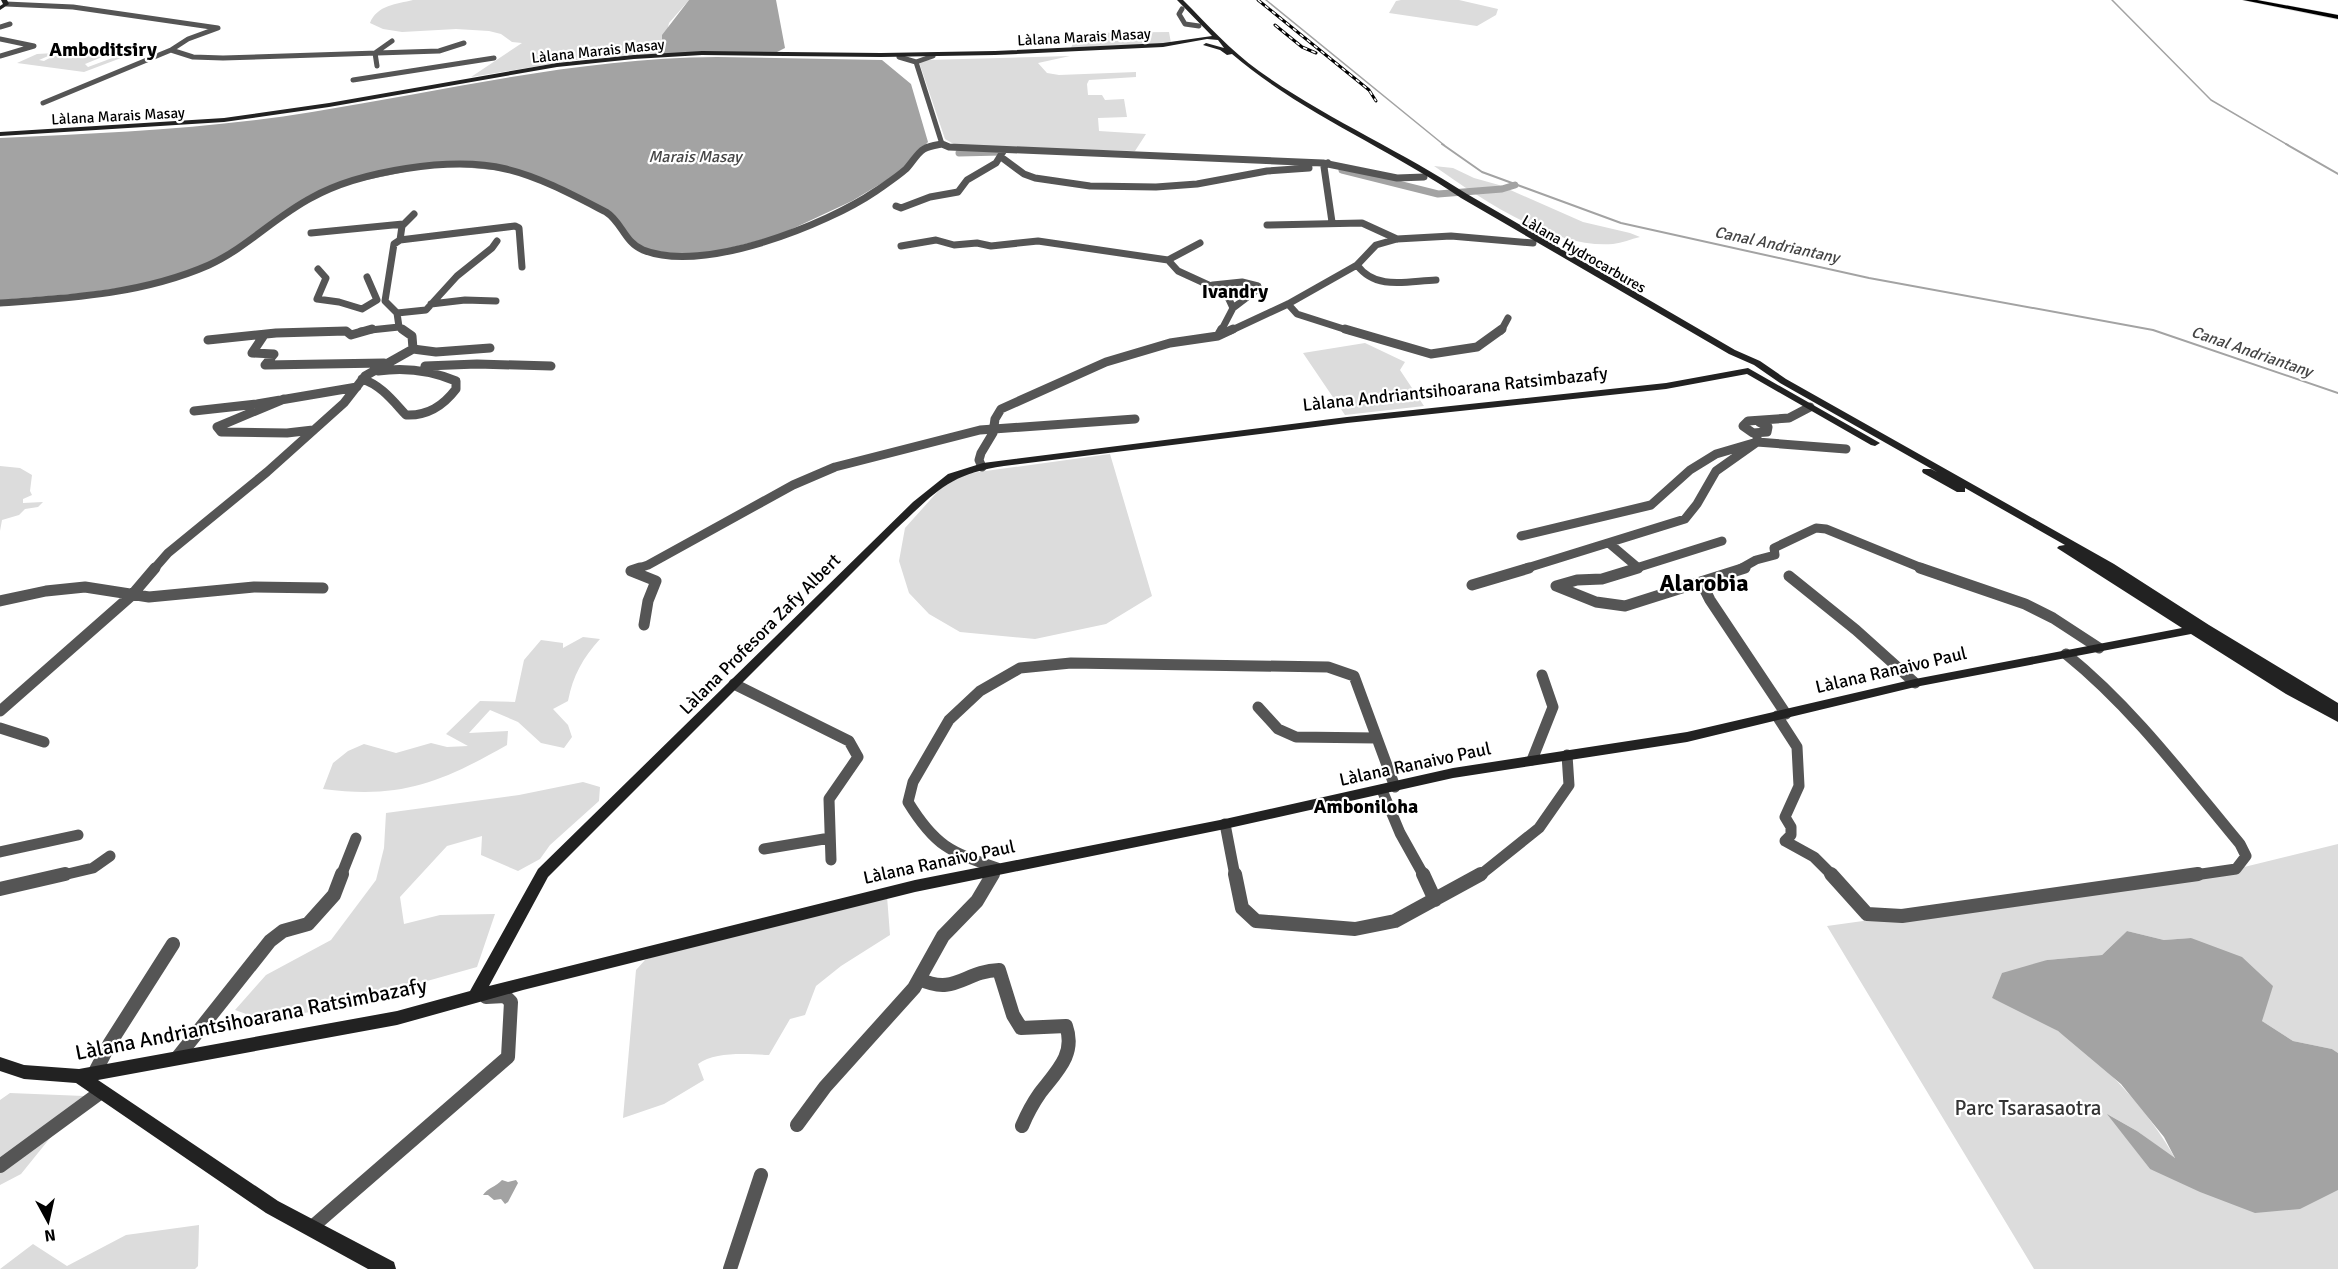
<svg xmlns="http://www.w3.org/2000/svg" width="2338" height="1269" font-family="Signika,sans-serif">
	<rect width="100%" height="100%" fill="#fff"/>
	<path fill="#dcdcdc" d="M413 0H689L669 23 662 54 582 59 471 77 522 43 512 42 501 34 489 31 456 29 402 32 383 29 370 23C377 5 397 4 413 0Z
		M1401 0H1459L1498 9 1496 15 1477 26 1389 13 1396 1Z
		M1169 32 1171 43 1071 48 1077 33Z
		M55 53 39 60 44 61C63 50 85 55 107 55L85 64 88 67 123 54 129 55 84 72 17 63 37 54Z
		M1070 56 1038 63 1047 73 1059 75 1136 72V77L1089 80 1087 84 1088 95H1102L1105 100 1124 99 1127 117 1098 118 1099 131 1146 134 1135 151 957 146 945 139 919 62 927 60Z
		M1434 166 1453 168 1474 178 1499 185 1583 222 1630 233 1640 237C1631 239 1622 243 1613 244 1554 249 1481 199 1434 166Z
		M1365 343 1405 362 1400 370 1424 406 1345 415 1303 353Z
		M1110 454 1152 596 1106 624 1035 639 960 632 929 614 909 593 899 561 905 528 940 489 964 474Z
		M0 466 20 468 32 475 30 491 32 495 23 499V503L43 502 38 507 25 509 19 515 2 520 0 531Z
		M583 637 600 639C583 658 573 675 568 701L553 709 568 725 572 737 564 748 541 743 518 722 490 710 469 733 508 731 507 745C440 783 401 799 323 789L333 763 348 751 364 744 396 753 431 743 447 747 468 746 446 734 480 701 515 702 524 660 541 640 563 643V648Z
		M583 782 600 787 599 801 550 845 540 859 518 871 481 855 482 836 447 846 400 897 404 924 440 915 495 914 477 967 338 1006 266 1021 235 1010 266 975 331 940 376 880 384 848 386 813 519 795Z
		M2338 844V1053L2332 1049 2293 1041 2262 1021 2191 938 2164 940 2127 931 2102 955 2047 960 1992 998C2014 1008 2038 1017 2058 1031 2104 1062 2150 1112 2176 1160L2137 1131 2109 1115 2150 1169 2338 1190V1269H2034L1827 926 2236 869Z
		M887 896 890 935 841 966 816 986 805 1015 790 1019 769 1055C748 1054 715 1051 698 1064L704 1080 664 1104 623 1118 636 970 645 960 679 947Z
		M10 1093 84 1096 21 1174 0 1185V1100Z
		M199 1225 198 1266 195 1269H0L33 1244 67 1266 126 1235Z"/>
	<path fill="#a3a3a3" d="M689 0H776L785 48 777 52 662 54V35Z
		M717 57 882 60 911 84 928 142 902 171 852 201 777 236 698 256 645 250 630 241 616 218 517 172 438 165 333 187 211 262 154 283 85 293 0 300V138C104 133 209 129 312 112 447 90 579 58 717 57Z
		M2127 931 2164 940 2191 938 2242 957 2273 986 2262 1021 2293 1041 2332 1049 2338 1053V1190L2300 1209 2255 1213 2200 1192 2150 1169 2107 1114 2137 1131 2175 1158 2164 1137 2121 1084 2058 1031 1992 998 2002 973 2047 960 2102 955Z
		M502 1180 508 1182 516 1180 518 1183 508 1202 505 1204 501 1199 494 1200 488 1195H483C487 1188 496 1187 502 1180Z"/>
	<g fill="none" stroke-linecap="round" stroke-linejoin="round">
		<path stroke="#a3a3a3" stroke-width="1.5" d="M1266 0 1444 145
			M2112 0 2211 100 2288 145"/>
		<path stroke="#a3a3a3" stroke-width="2" d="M1442 144 1482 172 1621 223 1869 278 2153 330 2338 393
			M2286 144 2338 174"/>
		<path stroke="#a3a3a3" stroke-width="7" d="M959 153 1001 152
			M1342 170 1438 194 1502 189 1515 185"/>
		<g stroke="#dbdbdb" stroke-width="1">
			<path id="primary" d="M2243 0H2257L2338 15V19Z"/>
		</g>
		<path stroke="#555" stroke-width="5" d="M6 4 73 7 218 28
			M1182 9 1179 14 1185 24 1199 26
			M0 27 10 24
			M218 28 188 39 171 50 193 57 223 58 439 51 464 43
			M0 39 34 46 0 56
			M899 57 916 62 933 56
			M916 62 942 144 945 145
			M377 66 375 53 392 41
			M353 80 494 58
			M43 103 171 50
			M938 145 942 144"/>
		<path stroke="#555" stroke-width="7" d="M942 144 949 147 1323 163 1397 178 1424 177
			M1001 157 1024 174 1035 178 1090 186 1156 187 1197 184 1267 171 1309 168
			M1328 163 1324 167 1332 222
			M896 206 901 208 930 197 958 192 967 180 996 163 1004 150
			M1267 225 1362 223 1397 239
			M311 233 403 224
			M400 240 515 226 519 228 522 267
			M901 246 936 240 954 245 977 243 991 246 1038 241 1168 260 1178 271 1226 293 1233 308
			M1168 260 1200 243
			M1357 265C1376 291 1408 281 1436 280
			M318 269 326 278 317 299 339 302 362 309 377 300 367 277
			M1213 285 1242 282 1258 286V289L1233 308 1221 331
			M0 303C71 298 143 294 209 265 246 248 275 217 311 198 359 171 452 156 506 169 540 177 575 196 606 212 622 222 624 242 643 250 703 274 826 225 876 191 886 184 897 177 906 169 912 163 917 153 924 149 929 146 937 145 942 144
			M431 304 465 300 496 301
			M1288 304 1297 314 1350 331
			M397 313 426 310 457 276 492 248 497 241
			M361 331 399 327
			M404 331 399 327 397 313 385 301 394 244 400 240 402 226 414 214
			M1230 331 1288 304 1357 265 1376 245 1397 239 1451 236 1533 243
			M1501 331 1508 318"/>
		<path stroke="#555" stroke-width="9" d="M1345 329 1431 354 1477 347 1502 329
			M264 335 252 353 274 354 265 365 384 363
			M1218 336 1222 329
			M208 340 276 333 346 331 351 335 372 329
			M413 349 436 352 490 348
			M425 366 477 364 551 366
			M362 379C381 385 393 401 406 415 428 416 443 406 456 389V381C430 370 406 367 378 371
			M284 399 217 427 221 432 287 433 313 430
			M194 411 257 404 357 387
			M1759 422 1768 427 1767 432 1753 433 1743 426 1748 421 1789 418 1810 407
			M982 467 979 460 981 453 993 433 995 419 1001 409 1106 362 1170 343 1218 336 1233 329
			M1521 536 1651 505 1690 470 1716 454 1757 442V433
			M1610 544 1636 566
			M154 569 168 553 267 472 344 403 365 376 413 349 412 336 402 329
			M636 569 648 565 793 485 835 467 980 430 1135 419
			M1524 569 1685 519 1697 504 1716 471 1757 442 1846 449
			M1633 569 1722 541
			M1740 569 1756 560 1775 555 1774 548 1816 528 1826 529 1924 569"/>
		<path stroke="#555" stroke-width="11" d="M640 568 631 571 656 581 648 601 644 625
			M1638 568 1602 579 1577 580 1556 586 1596 602 1625 606 1745 568
			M1920 568 2025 604 2053 618 2099 648
			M1789 576 1856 630 1915 683
			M1701 582 1710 600 1786 714
			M1472 585 1529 568
			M0 601 46 591 85 587 149 597 254 587 323 588
			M2066 654C2133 708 2185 778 2240 844L2246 856 2236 869 2188 876
			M734 684 849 741 858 757 829 799 831 860
			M1258 707 1278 729 1296 737 1376 738
			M0 711 132 595 155 568
			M1777 716 1797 747 1799 786 1785 817 1791 827V835L1785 841 1814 857 1833 876
			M0 728 44 742
			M1532 760 1553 707 1542 675
			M1382 790 1400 833 1424 876
			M1225 824 1235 876
			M764 849 830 838
			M0 852 78 835
			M59 876 93 868 110 856
			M341 876 356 838
			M992 876 997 868C950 852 935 846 908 802L913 782 949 720 980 691 1020 668 1071 663 1328 667 1354 676 1395 787
			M1479 876 1539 828 1569 785 1567 755"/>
		<path stroke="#555" stroke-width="14" d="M1235 874 1242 908 1256 921 1355 929 1395 921 1481 874
			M1423 874 1435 900
			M1831 874 1867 914 1902 916 2198 874
			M0 889 65 874
			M919 979C956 996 964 971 999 970L1013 1015 1021 1028 1066 1026C1076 1054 1057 1071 1040 1093 1033 1103 1027 1114 1022 1126
			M177 1058 270 941 283 931 308 924 334 895 342 874
			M94 1074 110 1043 173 944
			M797 1125 825 1087 914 988 943 936 977 901 993 874
			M0 1166 101 1092
			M311 1228 508 1057 511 1002 505 996 486 997
			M730 1269 761 1175"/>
		<path fill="#222" fill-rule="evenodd" d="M1 0H7L9 4 0 10V6L3 4Z
			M1177 0H1183C1208 25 1230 50 1259 71 1325 118 1400 150 1467 194L1735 350 1760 361 1786 379 2114 564 2209 625 2338 703V722L2286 694 2191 634 1915 687 1687 742 1453 778 1225 829 915 892 523 990 397 1025 98 1080 278 1201 394 1262 396 1269H368L266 1213 76 1083 24 1079 0 1071V1057L24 1065 79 1069 397 1011 470 991 538 869 913 502 948 474 983 463 1347 417 1666 383 1748 368 1880 443 1875 446 1871 445 1747 374 1666 389 1347 423 1004 466C948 474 935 493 896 529L548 877 489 986 915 880 1225 819 1453 768 1687 732 1915 679 2182 628 2057 548 2059 546 2065 545 1965 488V492H1957L1923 473 1922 471 1923 469H1931L1937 472 1780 383 1754 365 1729 354 1461 198C1387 147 1301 113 1232 54L1227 55 1220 50 1203 45 1206 43 1224 48 1218 40 1207 39 1163 47 995 55 881 57 702 55 634 59 557 67 329 107 224 122 0 136V132L224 118 329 103 557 63 634 55 702 51 881 53 995 51 1163 43 1212 36Z"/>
		<use href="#primary" fill="#000" fill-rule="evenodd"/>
		<g stroke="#000" stroke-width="3">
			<path id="rail" d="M1258 0 1369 90 1376 101
				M1275 25 1302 47 1316 53"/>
		</g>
		<use href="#rail" stroke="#fff" stroke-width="1.5" stroke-dasharray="4.5" stroke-linecap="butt"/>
	</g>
	<g text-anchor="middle" stroke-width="4.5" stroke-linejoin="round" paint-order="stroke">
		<g font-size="15" fill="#000" stroke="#fff">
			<text transform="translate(1084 37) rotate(-3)" y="5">Làlana Marais Masay</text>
			<text transform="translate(598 51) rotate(-6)" y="5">Làlana Marais Masay</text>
			<text transform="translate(118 116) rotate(-3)" y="5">Làlana Marais Masay</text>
			<text transform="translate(1584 254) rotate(30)" y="5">Làlana Hydrocarbures</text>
		</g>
		<g font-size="16" font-style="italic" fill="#444" stroke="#fff">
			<text x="695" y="162">Marais Masay</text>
			<text transform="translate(1777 244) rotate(12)" y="6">Canal Andriantany</text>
			<text transform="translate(2252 351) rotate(19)" y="6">Canal Andriantany</text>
		</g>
		<g font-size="18" fill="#000" stroke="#fff">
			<text transform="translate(1455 389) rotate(-6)" y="6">Làlana Andriantsihoarana Ratsimbazafy</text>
			<text transform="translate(760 634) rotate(-45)" y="6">Làlana Profesora Zafy Albert</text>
			<text transform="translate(1891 670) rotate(-13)" y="6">Làlana Ranaivo Paul</text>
			<text transform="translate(1415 764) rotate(-12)" y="6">Làlana Ranaivo Paul</text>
			<text transform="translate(939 862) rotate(-12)" y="6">Làlana Ranaivo Paul</text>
		</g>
		<g font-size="20" font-weight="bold" fill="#000" stroke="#fff">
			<text x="103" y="56">Amboditsiry</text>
			<text x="1235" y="298">Ivandry</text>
		</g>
		<g font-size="20" font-weight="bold" fill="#000" stroke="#fff">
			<text x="1366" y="813">Amboniloha</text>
		</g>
		<g font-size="21" fill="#000" stroke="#fff">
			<text transform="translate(251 1019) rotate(-11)" y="7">Làlana Andriantsihoarana Ratsimbazafy</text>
		</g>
		<g font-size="21" fill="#333" stroke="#fff">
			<text x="2028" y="1115">Parc Tsarasaotra</text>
		</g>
		<g font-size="24" font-weight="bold" fill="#000" stroke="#fff">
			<text x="1704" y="591">Alarobia</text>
		</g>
	</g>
	<g transform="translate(48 1221) rotate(172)" stroke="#ffffff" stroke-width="4.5" paint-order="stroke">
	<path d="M0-4.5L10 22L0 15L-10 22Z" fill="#000000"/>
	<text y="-9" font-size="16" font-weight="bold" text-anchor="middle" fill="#000000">N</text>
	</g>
</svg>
